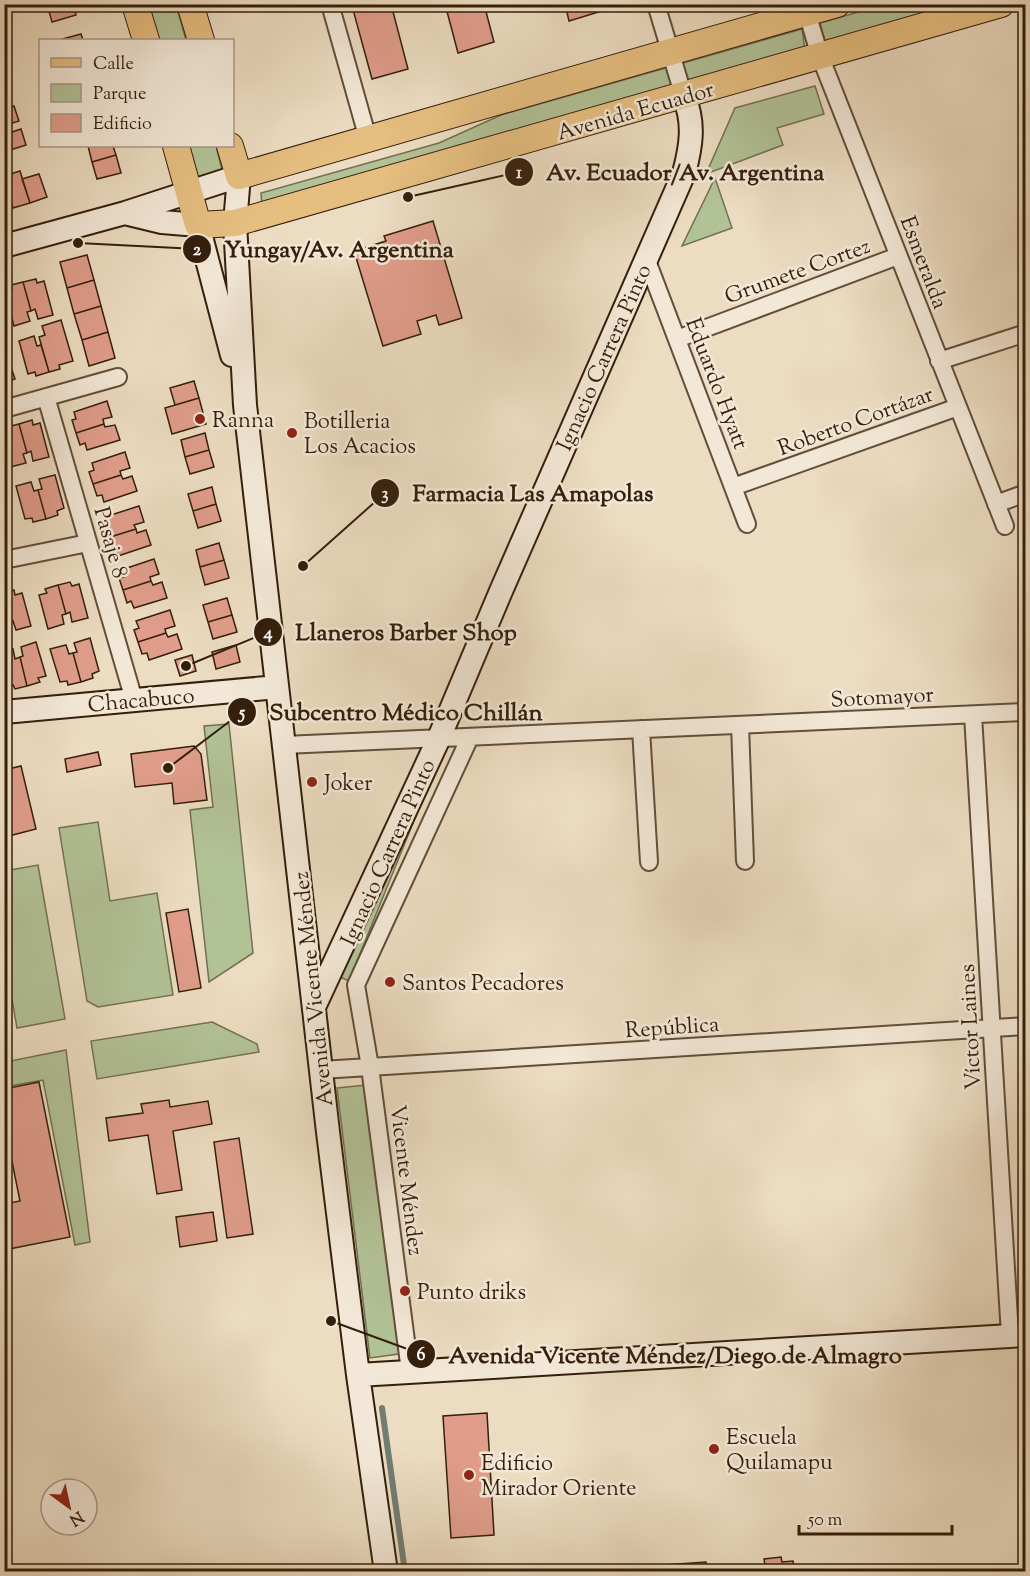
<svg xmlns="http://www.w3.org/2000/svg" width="1030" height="1576" font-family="'Sorts Mill Goudy',serif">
	<rect width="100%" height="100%" fill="#ecdcc1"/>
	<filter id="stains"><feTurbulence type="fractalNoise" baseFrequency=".00333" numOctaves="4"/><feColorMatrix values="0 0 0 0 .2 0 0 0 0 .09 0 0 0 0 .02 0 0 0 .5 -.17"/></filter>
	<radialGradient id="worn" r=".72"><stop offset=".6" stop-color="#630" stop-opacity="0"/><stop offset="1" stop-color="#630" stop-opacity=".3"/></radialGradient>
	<path fill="#b2c297" stroke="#737052" stroke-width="1.5" d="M145 5H176L186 40H155Z
		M883 5H988L828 52 820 23Z
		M802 29 805 51 262 207 261 193 439 143 501 115Z
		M815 86 824 114 777 128 783 145 706 174 735 108Z
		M186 146H216L222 170 195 178Z
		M715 178 732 228 682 246Z
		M229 724 253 953 209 982 190 810 213 807 204 726Z
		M437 764 349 981 340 977Z
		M98 822 110 901 157 893 173 995 98 1007 87 1001 59 828Z
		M38 865 65 1019 17 1028 5 959V871Z
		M212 1022 257 1044 259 1052 97 1079 91 1041Z
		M66 1050 90 1242 75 1245 43 1080 4 1087 5 1062Z
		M366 1085 399 1354 370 1358 337 1088Z"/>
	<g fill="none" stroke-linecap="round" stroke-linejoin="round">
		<path stroke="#717d72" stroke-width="6" d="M382 1408 405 1572"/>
	</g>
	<path fill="#e09d8b" stroke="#341f0c" stroke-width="1.5" d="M47 4H73L76 15 52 22Z
		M356 4H391L408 69 372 79 352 6Z
		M445 4H484L494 42 458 53Z
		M565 4H603L605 10 569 21Z
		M81 34 83 40H59Z
		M4 78 11 93 4 95Z
		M14 106 19 121 9 124 11 129 4 131V109Z
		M11 129 12 132 21 129 26 145 4 152V131Z
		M88 146H113L116 155 92 162Z
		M116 155 121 173 97 179 92 162Z
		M20 171 30 203 13 208 4 176Z
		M39 174 47 197 30 203 22 179Z
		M433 221 462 318 439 325 436 315 417 321 421 334 383 346 354 251 386 241 384 236Z
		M87 255 94 280 67 288 60 262Z
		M36 279 37 283 44 281 53 315 38 319 35 309 31 311 23 282Z
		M94 280 101 306 74 314 67 288Z
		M23 282 31 311 27 312 30 321 14 326 5 292 12 290 11 285Z
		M101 306 108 332 82 340 74 314Z
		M61 320 73 361 59 365 60 369 49 372 39 337 45 335 42 326Z
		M108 332 115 358 89 366 82 340Z
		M34 336 37 346 41 345 49 372 36 376 35 372 28 374 19 341Z
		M4 346 15 379 8 381 9 385 4 387Z
		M194 381 199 398 175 405 170 388Z
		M199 398 206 424 172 434 165 408Z
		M107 401 112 417 103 419 104 424 76 433 72 420 76 419 74 412Z
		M32 420 33 425 40 423 49 457 33 461 31 451 27 453 19 424Z
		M19 424 27 453 23 454 26 463 10 467 4 448V433L8 432 7 427Z
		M104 424 105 427 115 425 120 440 87 450 85 443 80 445 76 433Z
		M205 433 209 450 185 457 181 440Z
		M209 450 214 467 190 474 185 457Z
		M125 452 130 468 120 471 121 475 93 484 89 472 94 470 92 463Z
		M55 475 64 508 57 511 58 515 46 519 38 490 42 489 39 479Z
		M121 475 123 479 132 476 137 491 104 502 102 495 97 496 93 484Z
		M31 482 34 491 38 490 46 519 33 522 32 518 25 519 16 486Z
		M212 487 216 504 193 511 188 494Z
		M216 504 221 521 198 528 193 511Z
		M139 506 144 522 134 525 136 529 107 538 103 525 108 524 105 517Z
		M136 529 137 533 146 530 151 545 118 556 116 549 111 550 107 538Z
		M219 543 224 560 200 567 196 550Z
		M154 559 159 574 150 577 151 581 123 590 119 578 124 577 121 570Z
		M224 560 229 578 205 585 200 567Z
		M151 581 153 585 162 582 167 598 134 608 131 601 127 603 123 590Z
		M70 582 72 586 79 584 88 618 72 622 70 612 66 614 58 585Z
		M58 585 66 614 62 615 64 624 48 629 39 595 47 593 45 589Z
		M14 590 15 595 22 593 31 626 16 630 13 621 9 622 4 604V593Z
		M227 598 232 615 208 622 203 605Z
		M4 604 9 622 5 623 8 633 4 634Z
		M170 610 175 626 165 629 166 633 138 642 134 630 139 628 136 621Z
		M232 615 237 632 213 639 208 622Z
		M166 633 168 637 177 634 182 649 149 660 147 653 142 654 138 642Z
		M90 638 99 671 92 674 93 678 81 682 73 653 77 652 74 643Z
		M36 642 46 676 38 678 40 682 27 686 20 657 23 656 21 647Z
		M66 645 69 654 73 653 81 682 68 685 67 681 60 682 50 649Z
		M236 645 240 662 216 669 212 652Z
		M13 649 15 659 20 657 27 686 15 689 13 685 6 687 4 680V651Z
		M192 655 196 671 180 676 175 660Z
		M194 746 201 754 207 800 174 804 172 783 135 787 131 754Z
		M98 752 101 765 67 772 65 759Z
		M21 766 36 829 5 837 4 770Z
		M188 909 201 988 179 992 166 913Z
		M39 1082 70 1237 4 1250V1204L20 1201 4 1122V1089Z
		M169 1100 170 1107 208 1101 212 1124 173 1131 182 1190 157 1194 148 1135 109 1141 106 1118 143 1113 141 1104Z
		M239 1138 253 1234 227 1238 214 1142Z
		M213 1212 217 1241 180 1247 176 1217Z
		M487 1413 494 1535 451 1538 443 1416Z
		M781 1557 782 1562 793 1561 794 1572H755L754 1566 765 1565 764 1559Z
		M706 1562 707 1572H561Z"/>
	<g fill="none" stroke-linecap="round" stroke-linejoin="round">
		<g stroke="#624e39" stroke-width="20">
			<path id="street" d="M330 4 368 139
				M656 4 684 97
				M807 13 820 56 1005 526
				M646 258 747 524
				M677 339 898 256
				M939 361 1026 333
				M46 397 134 700
				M4 409 118 377
				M733 487 958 407
				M996 504 1026 493
				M4 560 88 543
				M973 715 1010 1336
				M740 725 745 861
				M641 729 649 862
				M284 745 1026 712
				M321 1070 1026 1026
				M410 1371 370 1067 356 985 470 737"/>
		</g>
		<g stroke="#341f0c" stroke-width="26">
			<path id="secondary" d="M125 213 162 222 198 225 232 355
				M4 246 125 213 239 176 235 223 245 405 328 1132 358 1375 386 1572
				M4 712 277 687
				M314 1007 439 738 501 591 684 173C691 147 695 123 684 97
				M358 1375 1026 1335"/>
		</g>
		<g stroke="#341f0c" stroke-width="28">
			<path id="primary" d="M135 4 146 40
				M190 4 201 40
				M176 146 198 225 235 223 1001 4
				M230 146 239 176 837 4"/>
		</g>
		<use href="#street" stroke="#f3e8d7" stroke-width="16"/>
		<use href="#secondary" stroke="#f3e8d7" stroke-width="22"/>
		<use href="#primary" stroke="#e6be80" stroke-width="26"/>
	</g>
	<g fill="#8f2418" stroke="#f3e8d7" stroke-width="2">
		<circle cx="200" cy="419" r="6"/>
		<circle cx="292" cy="433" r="6"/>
		<circle cx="312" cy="782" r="6"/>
		<circle cx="390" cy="982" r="6"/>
		<circle cx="405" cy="1291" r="6"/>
		<circle cx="714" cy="1449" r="6"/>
		<circle cx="469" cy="1475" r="6"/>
	</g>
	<g text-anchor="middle" stroke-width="5" stroke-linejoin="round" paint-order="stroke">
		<g font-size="22" fill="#341f0c" stroke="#f3e8d7">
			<text transform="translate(635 110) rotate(-16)" y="8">Avenida Ecuador</text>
			<text transform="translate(925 262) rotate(69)" y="8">Esmeralda</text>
			<text transform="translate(797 270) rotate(-20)" y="8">Grumete Cortez</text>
			<text transform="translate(603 357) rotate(-66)" y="8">Ignacio Carrera Pinto</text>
			<text transform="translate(718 383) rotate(69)" y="8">Eduardo Hyatt</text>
			<text transform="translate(855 420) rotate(-20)" y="8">Roberto Cortázar</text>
			<text transform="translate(112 542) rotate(74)" y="8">Pasaje 8</text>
			<text transform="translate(882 696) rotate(-3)" y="8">Sotomayor</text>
			<text transform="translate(141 699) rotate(-5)" y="8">Chacabuco</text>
			<text transform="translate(387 852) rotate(-66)" y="8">Ignacio Carrera Pinto</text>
			<text transform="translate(312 989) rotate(-96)" y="8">Avenida Vicente Méndez</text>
			<text transform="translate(672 1026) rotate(-4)" y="8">República</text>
			<text transform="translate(969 1027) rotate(-93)" y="8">Víctor Laines</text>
			<text transform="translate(408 1180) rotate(83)" y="8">Vicente Méndez</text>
		</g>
		<g font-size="22" fill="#341f0c" stroke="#f3e8d7" text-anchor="start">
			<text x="212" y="427">Ranna</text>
			<text x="304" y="428">Botilleria<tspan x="304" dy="25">Los Acacios</tspan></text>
			<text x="324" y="790">Joker</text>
			<text x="402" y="990">Santos Pecadores</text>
			<text x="417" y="1299">Punto driks</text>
			<text x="726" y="1444">Escuela<tspan x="726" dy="25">Quilamapu</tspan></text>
			<text x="481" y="1470">Edificio<tspan x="481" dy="25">Mirador Oriente</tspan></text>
		</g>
	</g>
	<path fill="none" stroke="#341f0c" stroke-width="2" d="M408 197L519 172M78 243L197 249M303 566L385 493M186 666L268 632M168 768L242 712M331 1321L421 1354"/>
	<g fill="#341f0c" stroke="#f3e8d7" stroke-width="2">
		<circle cx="408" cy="197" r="6"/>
		<circle cx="78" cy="243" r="6"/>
		<circle cx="303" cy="566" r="6"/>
		<circle cx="186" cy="666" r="6"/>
		<circle cx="168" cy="768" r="6"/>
		<circle cx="331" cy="1321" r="6"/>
		<circle cx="519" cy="172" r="15"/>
		<circle cx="197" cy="249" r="15"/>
		<circle cx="385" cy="493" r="15"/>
		<circle cx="268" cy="632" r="15"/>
		<circle cx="242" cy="712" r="15"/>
		<circle cx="421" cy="1354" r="15"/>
	</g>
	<g font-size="18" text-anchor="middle" font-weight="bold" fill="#fff">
		<text x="519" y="178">1</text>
		<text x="197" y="255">2</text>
		<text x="385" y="499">3</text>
		<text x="268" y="638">4</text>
		<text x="242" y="718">5</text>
		<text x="421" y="1360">6</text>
	</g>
	<g font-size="24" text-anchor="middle" font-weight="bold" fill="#341f0c" stroke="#f3e8d7" stroke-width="5" stroke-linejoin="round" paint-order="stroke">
		<text x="685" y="180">Av. Ecuador/Av. Argentina</text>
		<text x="339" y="257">Yungay/Av. Argentina</text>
		<text x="533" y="501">Farmacia Las Amapolas</text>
		<text x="406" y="640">Llaneros Barber Shop</text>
		<text x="406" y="720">Subcentro Médico Chillán</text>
		<text x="675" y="1363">Avenida Vicente Méndez/Diego de Almagro</text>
	</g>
	<rect width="1030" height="1576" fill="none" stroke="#ecdcc1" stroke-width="24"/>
	<rect x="6" y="6" width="1018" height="1564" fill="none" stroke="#341f0c" stroke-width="3"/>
	<rect x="12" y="12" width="1006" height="1552" fill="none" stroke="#341f0c" stroke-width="1.5"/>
	<rect x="39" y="39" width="195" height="108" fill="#f3e8d7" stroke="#a79886" stroke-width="1.5"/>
	<rect x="51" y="58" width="30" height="9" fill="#e6be80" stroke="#a79886" stroke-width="1.5"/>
	<text x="93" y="69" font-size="18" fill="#341f0c">Calle</text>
	<rect x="51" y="84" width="30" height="18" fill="#b2c297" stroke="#a79886" stroke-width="1.5"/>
	<text x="93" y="99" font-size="18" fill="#341f0c">Parque</text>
	<rect x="51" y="114" width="30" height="18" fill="#e09d8b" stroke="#a79886" stroke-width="1.5"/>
	<text x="93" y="129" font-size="18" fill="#341f0c">Edificio</text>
	<g transform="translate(69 1507) rotate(147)"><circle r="28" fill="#f3e8d7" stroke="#a79886" stroke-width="1.5"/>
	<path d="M0-4.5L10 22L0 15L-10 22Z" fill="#8f2418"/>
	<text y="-9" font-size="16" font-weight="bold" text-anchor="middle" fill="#341f0c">N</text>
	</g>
	<path d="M799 1525v9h153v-9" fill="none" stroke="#341f0c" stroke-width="3"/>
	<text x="808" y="1525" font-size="18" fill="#341f0c" stroke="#f3e8d7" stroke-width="4.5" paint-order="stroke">50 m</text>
	<rect width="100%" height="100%" filter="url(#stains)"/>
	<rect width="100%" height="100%" fill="url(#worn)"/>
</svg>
